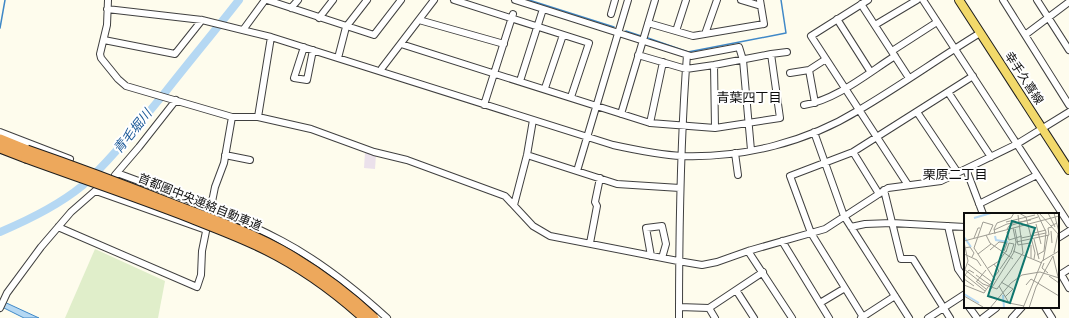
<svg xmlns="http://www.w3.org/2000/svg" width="1069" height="318" font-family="Literata,'Noto Sans JP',serif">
	<rect width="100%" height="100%" fill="#fefced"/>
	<path fill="#ebe1eb" d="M365 152 376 155 375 169 364 168Z"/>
	<path fill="#e0eeca" d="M95 249 165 281 158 318H65Z"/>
	<path fill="#b5d8f3" stroke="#3f88c7" d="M0 300 39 318H24L0 306Z"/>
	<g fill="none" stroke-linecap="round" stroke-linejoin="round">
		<path stroke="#3f88c7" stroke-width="1.5" d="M529 0 614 27
			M0 28 5 0
			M626 31 641 36
			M645 37 688 52 786 33 781 0"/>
		<path stroke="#b5d8f3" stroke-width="8" d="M0 232C26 221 60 204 82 186 112 159 137 126 163 95 188 63 214 32 239 0"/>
		<g stroke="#404040" stroke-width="8">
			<path id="minor" d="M108 0 107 25 100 54 101 58 118 79 126 86 232 117H258L311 129 374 152 407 160 505 196 533 226 550 236 678 261 702 265 717 262 748 251 825 229 888 188 941 181 1017 144 1069 112
				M267 0 374 35 401 0
				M454 0 589 43 571 97
				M515 0 691 56 739 47 743 60 751 150
				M741 0 761 6
				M868 0 811 36 908 185
				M923 0 1069 224
				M1003 0 1069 105
				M1037 0 1069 50
				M861 4 909 78
				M291 8 298 0
				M107 9 202 20 271 37 613 145C636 150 659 155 682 156 744 158 807 142 859 110 900 86 939 58 980 33
				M611 14 615 0
				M319 18 333 0
				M837 19 870 71
				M419 20 504 44
				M648 23 693 36 764 24 760 0
				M875 25 917 0
				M243 30 265 0
				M676 31 686 0
				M705 34 717 0
				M1025 35 1069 2
				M104 40 175 54 202 20
				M401 44 650 123 715 128 780 118 771 54 714 65 686 69 638 55
				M304 47 294 78 307 80 313 50
				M892 51 937 22
				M771 54 787 52
				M338 58 346 27 367 0
				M714 65 715 128
				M382 68 434 0
				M790 73 809 70
				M520 81 543 9
				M545 88 563 35
				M948 92 991 157
				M815 103 809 70 826 59
				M484 105 513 14
				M804 105C836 100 868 73 895 56
				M917 112 958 173
				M621 114 655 0
				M258 117 271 37
				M650 123 663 62
				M0 132 70 159
				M814 132 844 216 909 318
				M853 152 879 194
				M735 153 738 175
				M225 155 250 160
				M527 155 617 184 680 188
				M966 169 983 214
				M577 171 628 0
				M117 173C173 194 230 213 282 241 320 261 355 289 387 318
				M115 175 139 147 176 100
				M884 190 901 259H913L950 318
				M96 191 206 230
				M979 204 1037 175
				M514 205 527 155 533 120
				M948 226 958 269 965 279
				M58 227 197 287 201 275 202 251 215 187 224 163 232 117
				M851 227 865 224 892 223 965 227
				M1058 238 1069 231
				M782 241 829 318
				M590 243 597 206 595 202 600 178
				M748 251 792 318
				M651 256 646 228 662 226 666 244 662 258
				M1061 274 1069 288
				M1058 276 1069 269
				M736 290 754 318
				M820 303 845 288
				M679 307 709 308 763 272
				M969 307 977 318
				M1045 307 1052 318
				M0 308 7 293 41 247 71 212 103 184
				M709 308 715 318
				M863 317 811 233 790 176 853 152 973 76
				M679 318C679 230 680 143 687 55
				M861 318 895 296
				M928 318 965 294
				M983 318 996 308 995 307
				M1012 318 1022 307"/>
		</g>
		<g stroke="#1e1e1e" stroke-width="10">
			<path id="major" d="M959 0 1069 170"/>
		</g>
		<g stroke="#1e1e1e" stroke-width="11">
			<path id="highway" d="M0 139 27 150
				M0 148 26 158"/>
		</g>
		<use href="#minor" stroke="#fff" stroke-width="6"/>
		<use href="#major" stroke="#f2d96a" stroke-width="8"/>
		<use href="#highway" stroke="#eda85c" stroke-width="9"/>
		<g stroke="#1e1e1e" stroke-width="11" stroke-linecap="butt">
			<path id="highway-bridge" d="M27 150C76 167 124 185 172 204 209 218 247 231 281 250 315 269 346 292 374 318
				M26 158C81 178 137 197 191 218 213 227 235 235 256 245 295 263 332 289 364 318"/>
		</g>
		<use href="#highway-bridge" stroke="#eda85c" stroke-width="9"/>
	</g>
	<g text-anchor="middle" stroke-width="4" stroke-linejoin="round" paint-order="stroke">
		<g font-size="12" fill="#0d0d0d" stroke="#fff">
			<text transform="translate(1024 78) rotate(57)" y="4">幸手久喜線</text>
			<text transform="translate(200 202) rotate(22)" y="4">首都圏中央連絡自動車道</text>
		</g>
		<g font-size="13" fill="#0d0d0d" stroke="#fff">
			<text x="749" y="102">青葉四丁目</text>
			<text x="955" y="179">栗原二丁目</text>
		</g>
		<g font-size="13" font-style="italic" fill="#1c5a98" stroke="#fff">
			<text transform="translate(132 131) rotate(-51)" y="5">青毛堀川</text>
		</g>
	</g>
	<g transform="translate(964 213)">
		<rect width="95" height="95" fill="#fefced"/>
		<path fill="none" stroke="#b5d8f3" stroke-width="2" d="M10 5 27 0M31 23 32 27 44 29M0 24 7 34M0 81 15 90M39 82 40 95"/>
		<path fill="none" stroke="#9e9c93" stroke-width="1" d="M55 0 62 4 71 40 70 46M73 0 82 19 80 38 73 42M75 0 87 13 93 10M84 0 91 14M90 0 95 19M42 9 71 2M72 11 77 31M87 13 94 21 90 40M43 16 45 13 74 4M51 16 54 32 66 30M30 17 43 11 67 7M45 18 43 19 45 27 58 23M87 18 88 30M70 20 82 17M25 21 29 12 19 9 10 35 31 67M31 21 30 16 33 10 47 5 50 0M22 22 26 30 49 46M10 25 14 15H16M57 25 82 20M70 26 75 46M0 28 95 3M0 29 4 48 0 59M52 29 85 22 84 15 88 14M67 32V45M0 35 6 34 10 40 8 44M26 37 35 29 43 30 40 38M49 38 78 50M0 41 13 47 17 53M14 41 27 31M89 43 95 68M79 48 84 22M80 50 78 55 84 60M4 51 28 69 24 74M24 55 35 48 42 38M0 56 19 71 33 76 59 40 54 2M36 56 47 40 50 31 45 30 42 39M10 60 5 57 1 62 21 78M12 62 26 72M85 63 95 70M30 64 35 58 30 51M0 66 10 73M12 68 22 76M13 68 22 57M37 69 49 76 41 84M0 72 20 80 24 74M62 72 67 66 95 83M35 73 45 90 60 93M27 76 50 39 52 29 49 15M0 83 19 94M26 95 47 70 58 62 76 59 95 65M59 95 78 48 95 38M65 95 72 74 89 43"/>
		<path fill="#0f766e" fill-opacity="0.15" stroke="#0f766e" stroke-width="2" d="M48 8 71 15 46 90 24 83Z"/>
		<rect width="95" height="95" fill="none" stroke="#0d0d0d" stroke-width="2"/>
	</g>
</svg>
